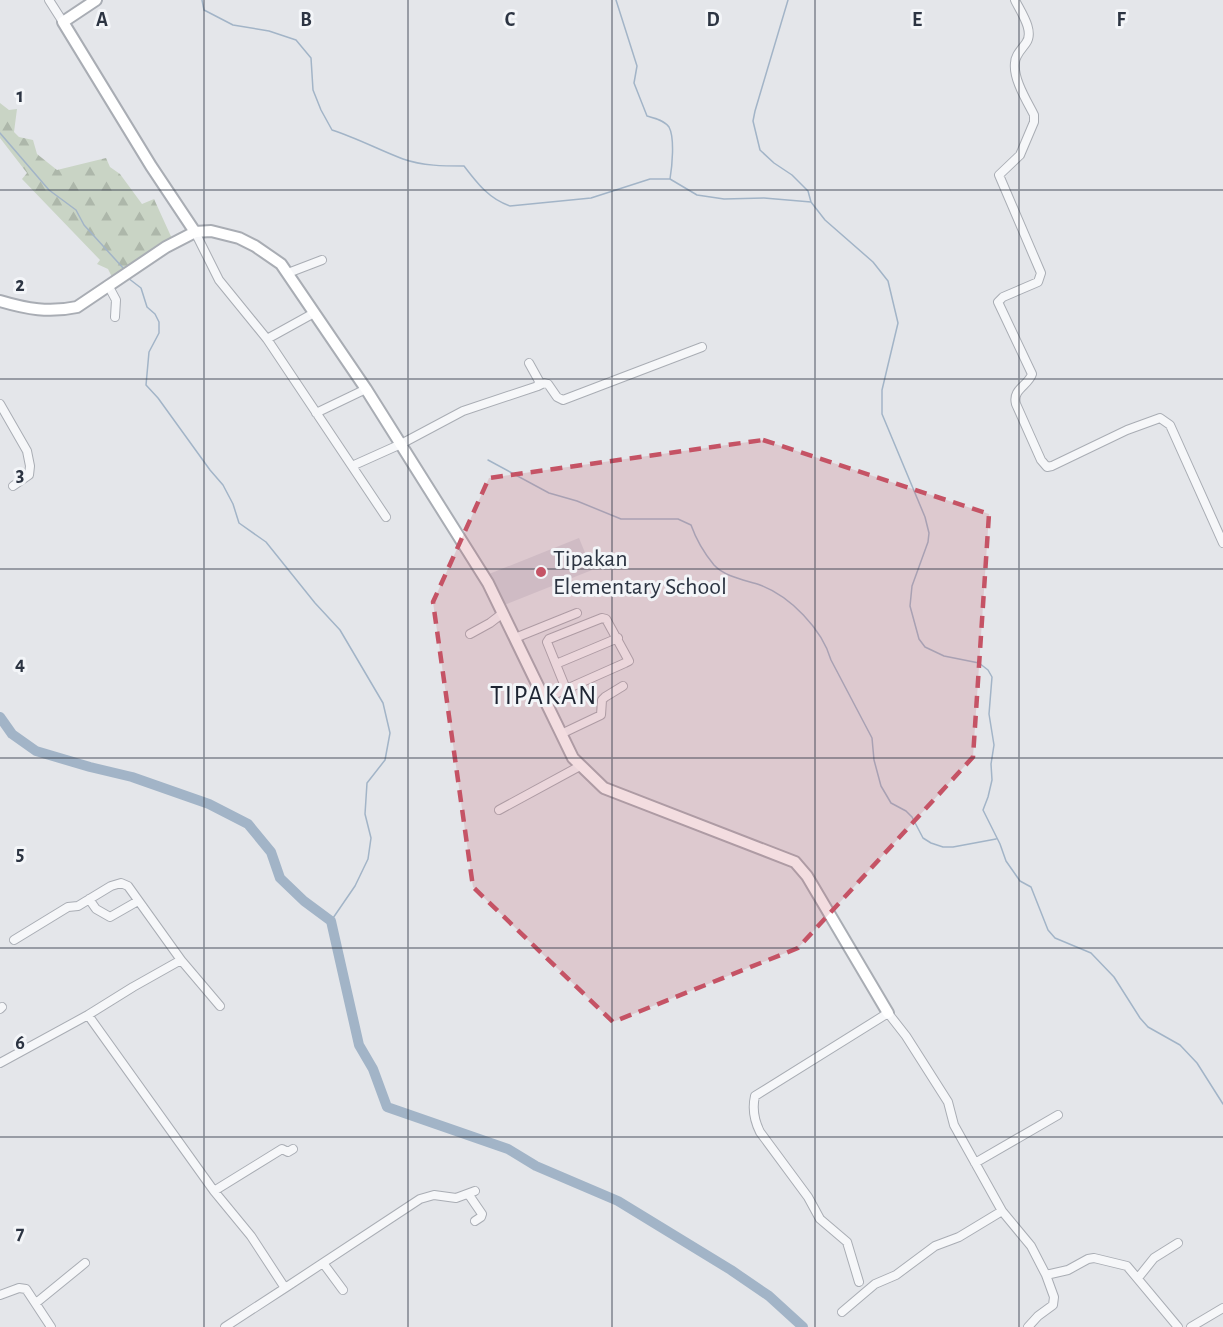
<svg xmlns="http://www.w3.org/2000/svg" width="1223" height="1327" font-family="'Alegreya Sans',sans-serif">
	<defs>
		<pattern id="forest-firs" width="22" height="20" patternUnits="userSpaceOnUse" patternTransform="scale(1.5)"><rect width="22" height="20" fill="#c9d4c5"/><path d="M5 1l3.5 6h-7zM16 11l3.5 6h-7z" fill="#adb7aa"/></pattern>
	</defs>
	<rect width="100%" height="100%" fill="#e4e6ea"/>
	<path fill="#d2d5dc" d="M579 538 592 570 502 606 489 574Z"/>
	<path fill="url(#forest-firs)" d="M0 103 9 110 17 109 14 132 19 137 33 140 37 154 57 170 106 158 110 167 120 174 142 204 154 199 174 243 114 281 108 269 97 264 100 260 22 179 27 173 0 138Z"/>
	<g fill="none" stroke-linecap="round" stroke-linejoin="round">
		<path stroke="#a2b4c7" stroke-width="1.5" d="M202 0 204 10 233 25 269 31 296 40 311 58 313 90 321 110 332 130C357 138 379 150 403 159 423 166 444 166 464 166 477 183 489 199 510 206L591 198 650 179H670L697 195 724 199 764 198 811 202
			M616 0 637 66 634 83 647 116C654 118 664 120 669 127 675 138 672 167 670 179
			M788 0 755 111 753 121 760 150 774 163 792 175 808 191 811 202 825 220 873 262 888 281 898 323 882 390V414L925 517 929 533 928 542 912 586 910 606 919 639 925 647 944 656 979 663 988 670 992 677 989 714 994 745 991 764 992 780 988 797 983 810 1000 844 1006 861 1020 881 1031 887 1048 930 1055 938 1091 953 1114 977 1140 1018 1148 1027 1180 1045 1197 1063 1223 1104
			M0 133 49 190 76 210 84 225 124 269
			M128 278 141 288 147 307 155 314 159 322V333L149 352 146 385 158 398 210 470 223 485 233 504 239 523 266 542 315 603 340 630 383 703 390 733 385 760 367 783 365 814 371 838 368 859 355 886 331 921
			M488 460 549 493 577 501 621 519H678L691 525C696 539 704 553 714 565 725 577 745 580 760 585 790 596 822 629 831 660L872 738 874 760 881 786 891 803 906 811 912 817 923 838 931 843 943 847H953L996 839"/>
		<path stroke="#a2b4c7" stroke-width="10" d="M0 717 12 734 36 751 90 767 132 777 209 804 248 824 271 852 280 878 304 901 331 921 359 1045 373 1069 387 1107 508 1149 536 1166 618 1201 731 1270 769 1296 803 1327"/>
		<g stroke="#a9adb4" stroke-width="10">
			<path id="street" d="M49 0 63 22
				M1015 0C1020 11 1035 31 1026 43 1022 49 1015 55 1015 63 1013 79 1027 101 1034 115V122L1020 155 999 175 1041 273 1038 282 1003 297 998 302 1032 374C1028 386 1012 389 1016 404L1041 460 1047 467 1052 466 1127 430 1160 418 1170 425 1223 543
				M195 232 219 280 267 339 386 517
				M288 273 322 260
				M108 285 116 300 115 317
				M267 339 314 313
				M538 386 544 383 548 384 557 397 563 400 702 347
				M0 404 27 451 30 466 29 475 13 486
				M316 413 366 389
				M352 466 401 444 463 411 538 386 539 381 529 363
				M470 634 490 623 503 613
				M515 638 577 613
				M556 664 618 638
				M544 699 625 663 629 661 606 619 602 618 549 639 547 642 566 689
				M561 734 601 715 602 700 605 697 623 686
				M499 810 580 766
				M89 899 96 909 110 917 138 901
				M181 960 220 1006
				M0 1009 2 1007
				M88 1015 214 1191 251 1236 285 1288 225 1327
				M0 1063 88 1015 133 987 181 960 128 886 121 883 111 886 78 906 68 907 14 940
				M975 1163 1058 1115
				M214 1191 282 1149 288 1152 293 1149
				M469 1195 482 1214 481 1217 475 1221
				M323 1263 343 1290
				M1138 1278 1154 1258 1178 1243
				M859 1282 847 1242 820 1219 808 1197 760 1132C754 1120 752 1109 755 1096L888 1013 906 1036 948 1102 954 1125 1002 1211 1031 1246 1046 1275 1068 1270 1088 1259 1094 1258 1127 1266 1178 1327
				M285 1288 420 1199 434 1195 456 1198 475 1191
				M0 1295 19 1288 26 1289 51 1327
				M36 1303 85 1263
				M842 1312 875 1284 896 1275 935 1246 959 1237 1002 1211
				M1028 1327 1038 1316 1053 1305 1054 1297 1046 1275
				M1191 1327 1223 1308"/>
		</g>
		<g stroke="#a9adb4" stroke-width="14">
			<path id="secondary" d="M96 0 63 22 151 166 195 232
				M0 301C27 309 49 313 77 307L166 247 195 232 211 231 239 238 255 246 281 264 366 389 488 583 573 758 604 788 795 862 807 876 888 1013"/>
		</g>
		<use href="#street" stroke="#f6f7f9" stroke-width="8"/>
		<use href="#secondary" stroke="#fff" stroke-width="10"/>
	</g>
	<path fill="#c55365" fill-opacity="0.2" stroke="#c55365" stroke-width="4.5" stroke-dasharray="12 8" stroke-linejoin="round" d="M763 440 989 514 973 757 798 948 613 1022 473 887 433 602 489 478Z"/>
	<path fill="none" stroke="#2c3442" stroke-width="1.5" stroke-opacity="0.55" d="M204 0V1327M408 0V1327M612 0V1327M815 0V1327M1019 0V1327M0 190H1223M0 379H1223M0 569H1223M0 758H1223M0 948H1223M0 1137H1223"/>
	<circle fill="#c55365" stroke="#f3f5f8" stroke-width="2" cx="541" cy="572" r="6"/>
	<g text-anchor="middle" stroke-width="6" stroke-linejoin="round" paint-order="stroke">
		<g font-size="24" fill="#2c3442" stroke="#f3f5f8" text-anchor="start">
			<text x="553" y="566">Tipakan<tspan x="553" dy="28">Elementary School</tspan></text>
		</g>
		<g font-size="27" letter-spacing="1.5" fill="#1e2533" stroke="#f3f5f8">
			<text x="544" y="704">TIPAKAN</text>
		</g>
	</g>
	<g font-size="20" text-anchor="middle" font-weight="bold" fill="#2c3442" stroke="#f3f5f8" stroke-width="6" stroke-linejoin="round" paint-order="stroke">
		<text x="102" y="26">A</text>
		<text x="306" y="26">B</text>
		<text x="510" y="26">C</text>
		<text x="713" y="26">D</text>
		<text x="917" y="26">E</text>
		<text x="1121" y="26">F</text>
		<text x="20" y="102">1</text>
		<text x="20" y="291">2</text>
		<text x="20" y="481">3</text>
		<text x="20" y="670">4</text>
		<text x="20" y="860">5</text>
		<text x="20" y="1049">6</text>
		<text x="20" y="1239">7</text>
	</g>
</svg>
